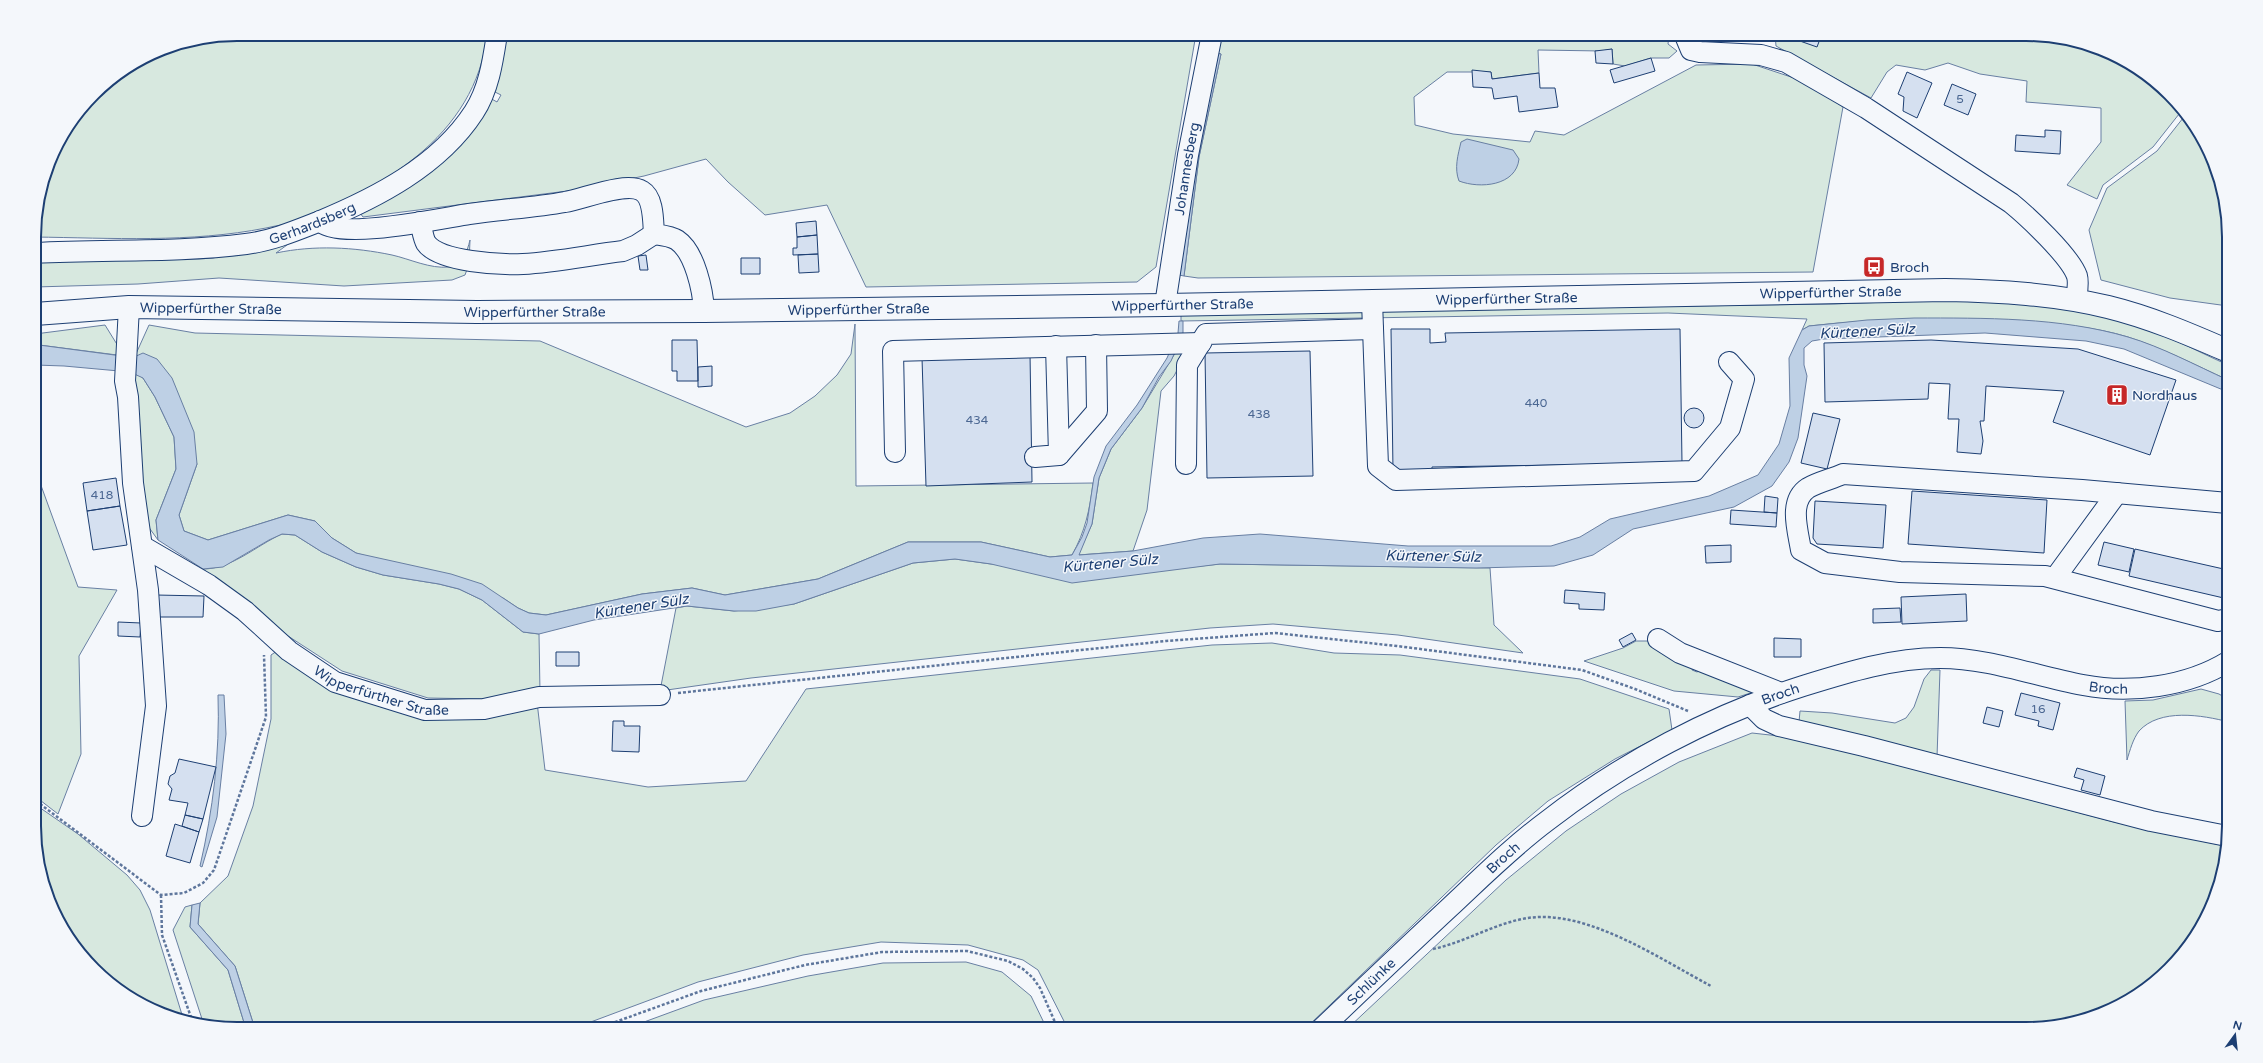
<svg xmlns="http://www.w3.org/2000/svg" width="2263" height="1063" font-family="'Varela Round',sans-serif">
	<rect width="100%" height="100%" fill="#f4f7fb"/>
	<path fill="#d7e8df" stroke="#687fa3" d="M237 34H487C482 84 455 125 417 156 384 183 342 207 302 221 290 224 278 225 266 228 190 243 112 238 34 237V224L55 148 103 85 160 49Z
		M506 34H1196L1156 267 1137 282 866 287 827 205 765 215 728 182 706 159 644 176 575 190 363 217 360 213 490 98 497 102 501 95 493 91Z
		M1218 34H1669L1668 44 1677 51 1669 58H1651L1625 66 1613 64 1612 49 1602 51 1538 50 1539 73 1492 79 1491 72H1447L1414 97 1415 125 1453 134 1530 142 1535 131 1564 135 1696 65 1752 64 1806 82 1843 107 1813 272 1198 278 1184 276 1199 157 1221 54 1216 53Z
		M1775 34H2026L2104 50 2150 76 2183 109 2153 147 2103 185 2097 199 2067 185 2101 142V108L2026 102 2027 81 1980 74 1948 63 1925 70 1896 65 1887 72 1871 98 1776 46Z
		M2187 113 2214 160 2227 211 2228 306 2170 298 2101 280 2089 230 2107 188 2157 151Z
		M298 237 276 253C314 245 354 247 392 255 410 259 430 269 449 267 463 265 467 252 470 240L469 264 465 275 452 280 344 286 219 278 138 284 35 287V259L213 258Z
		M1916 301C1993 301 2073 303 2147 329 2175 339 2201 353 2228 365V380C2195 365 2162 348 2128 337 2095 327 2060 324 2026 322 1954 316 1882 318 1809 326L1802 330 1807 319 1668 313 1181 321V313L1834 304Z
		M855 324 856 486 1093 483C1090 509 1085 532 1072 555L1050 557 981 542H908L818 579 725 595 692 588 642 594 546 615 529 613 518 608 503 598 356 553 332 538 315 521 288 515 208 540 184 531 179 515 197 464 135 356 149 325 195 333 540 341 746 427 790 413 815 396 837 375 851 354Z
		M105 325 118 346 117 355 39 345 35 346V334Z
		M1188 349 1174 376 1161 391 1147 510 1133 551 1078 555 1092 524 1099 478 1111 449 1142 408 1177 350Z
		M135 373 143 378 155 397 174 437 176 469 156 520 158 540 145 522 133 377Z
		M35 469 78 587 117 590 79 656 81 754 58 814 36 797Z
		M282 534 295 535 322 552 356 567 383 575 439 584 459 589 482 600 523 632 539 634 540 693 483 699 428 698 342 671 288 636 203 569C232 569 257 545 282 534Z
		M955 559 991 564 1153 571 1220 564 1490 568 1494 625 1523 653 1398 635 1273 624 1210 628 751 678 660 691 676 608 687 606 734 611 794 604 913 563Z
		M1636 641H1649L1660 649 1694 663 1692 670 1697 672 1706 667 1763 689 1738 697 1674 691 1584 661 1623 648Z
		M1272 643 1334 653 1400 655 1580 679 1669 709 1672 730 1615 759 1548 801 1496 845 1305 1029H1068L1038 970 1023 960 968 945 881 942 803 955 698 982 580 1026 577 1029H255L235 966 198 924 200 903 228 876 253 806 271 719V655L277 651 425 717 537 702 545 770 648 787 746 781 806 689 1212 645Z
		M1931 670H1940L1937 757 1799 722 1800 711 1832 713 1895 723 1906 718 1914 707 1924 679Z
		M2201 689 2219 694 2229 700V722C2202 715 2160 708 2139 731 2133 739 2130 750 2127 760L2125 701 2153 700Z
		M1752 733 1779 736 1844 750 2114 822 2225 846 2213 904 2187 950 2139 995 2091 1018 2039 1029H1347L1506 880 1566 831 1621 794 1679 762Z
		M36 805 78 834 127 875 140 890 150 910 183 1018 159 1013 113 987 76 949 49 903 36 853Z
		M192 905 190 927 228 970 246 1029 203 1022 173 930 185 907Z
		M966 962 1002 972 1031 996 1047 1029H625L704 1000 808 976 883 963Z"/>
	<path fill="#bed0e5" stroke="#687fa3" d="M1216 53 1221 54 1199 157 1184 276 1179 275 1194 156Z
		M1467 139 1513 150 1519 159C1516 186 1480 189 1459 181 1454 168 1458 155 1461 142Z
		M1914 318C1984 318 2060 317 2128 337 2162 347 2195 365 2228 380V392L2124 349 2086 341 1985 333 1824 339 1812 341 1804 348V365L1807 376 1798 438 1789 462 1772 486 1734 507 1633 529 1593 555 1554 566 1476 568 1220 564 1072 583 991 564 955 559 913 563 794 604 756 611H734L687 606 594 620 539 634 523 632 482 600 459 589 439 584 383 575 356 567 322 552 295 535 282 534 269 540 223 567 203 569 158 540 156 520 176 469 174 437 155 397 143 378 130 372 64 366 35 365V346L39 345 122 356 134 357 143 353 157 359 172 378 194 432 197 464 179 515 184 531 208 540 288 515 315 521 332 538 356 553 451 574 482 584 518 608 529 613 546 615 642 594 692 588 725 595 818 579 908 542H981L1050 557 1072 555 1082 537 1087 523 1094 477 1106 446 1137 405 1167 358 1178 333 1179 321H1183V334L1171 361 1159 377 1142 408 1111 449 1099 478 1092 524 1079 555 1133 551 1203 538 1260 534 1408 546H1551L1580 537 1610 519 1709 496 1758 475 1779 444 1790 406 1789 358 1802 330 1809 326 1867 320Z
		M218 695H224L226 734 217 817 202 867 200 866C213 810 220 753 218 695Z
		M200 903 198 924 235 966 255 1029H246L228 970 190 927 192 905Z"/>
	<path fill="#d5e0f0" stroke="#1d3f73" d="M1799 34H1808L1820 39 1817 47 1797 40Z
		M1612 49 1613 64 1596 63 1595 51Z
		M1651 58 1655 71 1614 83 1610 70Z
		M1472 70 1491 72 1492 79 1539 73 1540 88H1555L1558 107 1519 112 1517 96 1494 99 1492 88 1473 87Z
		M1907 72 1932 83 1917 118 1903 111 1904 97 1898 94Z
		M1952 84 1976 94 1968 115 1944 105Z
		M2045 130 2061 131 2060 154 2015 151 2016 135 2045 137Z
		M816 221 817 235 797 237 796 223Z
		M817 235 818 254 793 255V248H797V237Z
		M818 254 819 272 799 273 798 255Z
		M646 255 648 270H640L638 256Z
		M741 258H760V274H741Z
		M1391 329H1430V343L1446 342 1445 333 1680 329 1682 463 1432 467V470L1393 471Z
		M672 340H697L698 381H677V371H672Z
		M1931 340 2078 349 2176 380 2150 455 2053 422 2064 391 1986 386 1984 421H1980L1983 441 1981 454 1957 452 1959 419H1948L1950 384 1929 383 1928 399 1825 402 1824 343Z
		M1310 351 1313 476 1207 478 1205 353Z
		M1030 354 1032 482 926 486 922 358Z
		M712 366V386L698 387V367Z
		M1684 418a10 10 0 1 1 20 0a10 10 0 1 1-20 0Z
		M1813 413 1840 419 1827 469 1801 463Z
		M2223 431H2228V459H2223Z
		M116 478 120 506 87 511 83 483Z
		M1912 491 2047 500 2044 553 1908 544Z
		M1765 496 1778 498 1777 513 1764 512Z
		M1815 501 1886 505 1883 548 1817 544 1813 538Z
		M120 506 127 545 93 550 87 511Z
		M1731 510 1777 513 1776 527 1730 524Z
		M2104 542 2134 549 2129 572 2098 565Z
		M1731 545V562L1706 563 1705 546Z
		M2135 549 2228 570V599L2129 576Z
		M1565 590 1605 593 1604 610 1579 609V604L1564 603Z
		M1966 594 1967 621 1902 624 1901 597Z
		M156 595 204 596 203 617H156Z
		M1900 608 1901 622 1873 623V609Z
		M118 622 141 623 140 637 118 636Z
		M1632 633 1636 640 1623 647 1619 640Z
		M1774 638 1801 639V657H1774Z
		M556 652H579V666H556Z
		M2021 693 2060 703 2053 730 2038 726 2039 721 2015 715Z
		M1987 707 2003 711 1999 727 1983 723Z
		M613 721H624V726H640L639 752 612 751Z
		M179 759 216 767 203 819 185 815 188 803 169 800 172 789 168 784 170 776 175 773Z
		M2077 768 2105 776 2100 795 2081 790 2084 780 2074 777Z
		M185 815 203 819 199 832 182 826Z
		M175 824 199 832 190 863 166 856Z"/>
	<g fill="none" stroke-linecap="round" stroke-linejoin="round">
		<g stroke="#1d3f73" stroke-width="22">
			<g id="minor">
				<path d="M1687 34 1686 38 1691 50 1700 52 1761 55 1786 62 1866 108 2011 203C2027 216 2070 256 2077 276 2079 283 2077 293 2076 300"/>
				<path d="M320 221C337 241 442 218 469 214 501 209 533 208 565 202 584 199 626 181 642 191 654 198 653 222 654 234 661 235 671 236 677 240 695 252 703 291 704 311"/>
				<path d="M420 222C422 228 423 238 426 243 439 262 501 265 523 264 556 262 590 255 623 251L637 245 654 234"/>
				<path id="s1" d="M35 253C105 249 176 253 246 244 271 241 295 231 318 222 376 198 439 166 474 112 489 89 493 60 497 34"/>
				<path d="M1372 301 1378 466 1396 480 1694 471 1730 428 1744 379 1729 362"/>
				<path id="s2" d="M1165 305 1188 155 1212 34"/>
				<path d="M129 307 125 381 128 397 133 483 148 590 156 706 142 816"/>
				<path d="M895 452 893 351 1201 343"/>
				<path d="M1059 455 1097 411 1096 345"/>
				<path d="M1035 457 1059 455 1056 346"/>
				<path d="M1186 464 1187 365 1206 334 1373 329"/>
				<path d="M2228 503 2082 490 1843 474C1832 479 1818 482 1808 488 1788 501 1798 531 1801 550L1825 563 1900 572 2045 576 2218 621 2228 619"/>
				<path id="s3" d="M142 546 209 585 245 611 289 651 335 682 425 710 484 709 539 697 660 695"/>
				<path d="M2055 578 2117 493"/>
				<path d="M1658 639 1680 653 1781 693"/>
				<path d="M1750 705 1764 719 1779 726 1864 746 2151 821 2227 836"/>
				<path id="s4" d="M1321 1029C1364 988 1407 947 1450 907 1481 878 1512 847 1547 821 1623 762 1712 715 1803 686 1848 672 1893 658 1940 658 1989 658 2035 676 2083 685 2130 694 2187 687 2229 661"/>
			</g>
		</g>
		<g stroke="#1d3f73" stroke-width="24">
			<g id="major">
				<path id="s5" d="M35 314 129 307 477 312 704 311 1165 305 1945 290C2000 291 2054 294 2108 307 2149 317 2189 334 2228 351"/>
			</g>
		</g>
		<path stroke="#5e769c" stroke-width="2.5" stroke-dasharray="3 2" stroke-linecap="butt" d="M678 693 1166 641 1275 633 1397 646 1582 670 1635 689 1688 711
			M36 801 161 895 184 893 203 883 214 870 266 717 264 655
			M161 895 162 935 192 1020
			M1433 949C1466 942 1495 923 1528 918 1587 909 1660 959 1711 986
			M596 1029 701 991 805 965 882 952 967 951 1008 961 1023 969 1033 978 1040 988 1058 1029"/>
		<use href="#minor" stroke="#f4f7fb" stroke-width="20"/>
		<use href="#major" stroke="#f4f7fb" stroke-width="22"/>
	</g>
	<defs>
		<g id="bus-square" transform="scale(1.15)"><rect x="-9" y="-9" width="18" height="18" rx="4" fill="#c62828" stroke="#f4f7fb"/><path d="M-5-6H5V4H4V6H2V4H-2V6H-4V4H-5ZM-3.5-4V0h7V-4ZM-3.5 1.2v1.5H-2V1.2ZM2 1.2v1.5H3.5V1.2Z" fill="#fff"/></g>
		<g id="building-square" transform="scale(1.15)"><rect x="-9" y="-9" width="18" height="18" rx="4" fill="#c62828" stroke="#f4f7fb"/><path d="M-4-6H4V6H1V3H-1V6H-4ZM-2.5-4.3h1.7v1.8h-1.7ZM.8-4.3h1.7v1.8H.8ZM-2.5-1h1.7V.8h-1.7ZM.8-1h1.7V.8H.8Z" fill="#fff"/></g>
	</defs>
	<g fill-rule="evenodd">
		<use href="#bus-square" x="1874" y="267"/>
		<use href="#building-square" x="2117" y="395"/>
	</g>
	<g text-anchor="middle" stroke-width="3" stroke-linejoin="round" paint-order="stroke">
		<g font-size="12" fill="#4b6792">
			<text x="1960" y="103">5</text>
			<text x="1536" y="407">440</text>
			<text x="1259" y="418">438</text>
			<text x="977" y="424">434</text>
			<text x="102" y="499">418</text>
			<text x="2038" y="713">16</text>
		</g>
		<g font-size="14" fill="#1d3f73" stroke="#f4f7fb">
			<text dy="5" stroke="none"><textPath href="#s2" startOffset="138">Johannesberg</textPath></text>
			<text dy="5" stroke="none"><textPath href="#s1" startOffset="281">Gerhardsberg</textPath></text>
			<text dy="5" stroke="none"><textPath href="#s5" startOffset="1796">Wipperfürther Straße</textPath></text>
			<text dy="5" stroke="none"><textPath href="#s5" startOffset="1472">Wipperfürther Straße</textPath></text>
			<text dy="5" stroke="none"><textPath href="#s5" startOffset="1148">Wipperfürther Straße</textPath></text>
			<text dy="5" stroke="none"><textPath href="#s5" startOffset="176">Wipperfürther Straße</textPath></text>
			<text dy="5" stroke="none"><textPath href="#s5" startOffset="824">Wipperfürther Straße</textPath></text>
			<text dy="5" stroke="none"><textPath href="#s5" startOffset="500">Wipperfürther Straße</textPath></text>
			<text dy="5" stroke="none"><textPath href="#s4" startOffset="910">Broch</textPath></text>
			<text dy="5" stroke="none"><textPath href="#s3" startOffset="284">Wipperfürther Straße</textPath></text>
			<text dy="5" stroke="none"><textPath href="#s4" startOffset="574">Broch</textPath></text>
			<text dy="5" stroke="none"><textPath href="#s4" startOffset="250">Broch</textPath></text>
			<text dy="5" stroke="none"><textPath href="#s4" startOffset="69">Schlünke</textPath></text>
		</g>
		<g font-size="14" fill="#1d3f73" stroke="#f4f7fb" text-anchor="start">
			<text x="1890" y="272">Broch</text>
			<text x="2132" y="400">Nordhaus</text>
		</g>
		<g font-size="15" font-style="italic" fill="#1d3f73" stroke="#f4f7fb">
			<text transform="translate(1867 331) rotate(-3)" y="5">Kürtener Sülz</text>
			<text transform="translate(1433 556) rotate(1)" y="5">Kürtener Sülz</text>
			<text transform="translate(1110 563) rotate(-5)" y="5">Kürtener Sülz</text>
			<text transform="translate(641 606) rotate(-9)" y="5">Kürtener Sülz</text>
		</g>
	</g>
	<path d="M0 0H2263V1063H0ZM237 41H2026A196 196 0 0 1 2222 237V826A196 196 0 0 1 2026 1022H237A196 196 0 0 1 41 826V237A196 196 0 0 1 237 41Z" fill="#f4f7fb" fill-rule="evenodd"/>
	<path fill="none" stroke="#1d3f73" stroke-width="2" d="M237 41H2026A196 196 0 0 1 2222 237V826A196 196 0 0 1 2026 1022H237A196 196 0 0 1 41 826V237A196 196 0 0 1 237 41Z"/>
	<g transform="translate(2235 1035) rotate(15)" stroke="#f4f7fb" stroke-width="3" paint-order="stroke">
	<path d="M0-3L7 15L0 10L-7 15Z" fill="#1d3f73"/>
	<text y="-6" font-size="11" font-weight="bold" text-anchor="middle" fill="#1d3f73">N</text>
	</g>
</svg>
